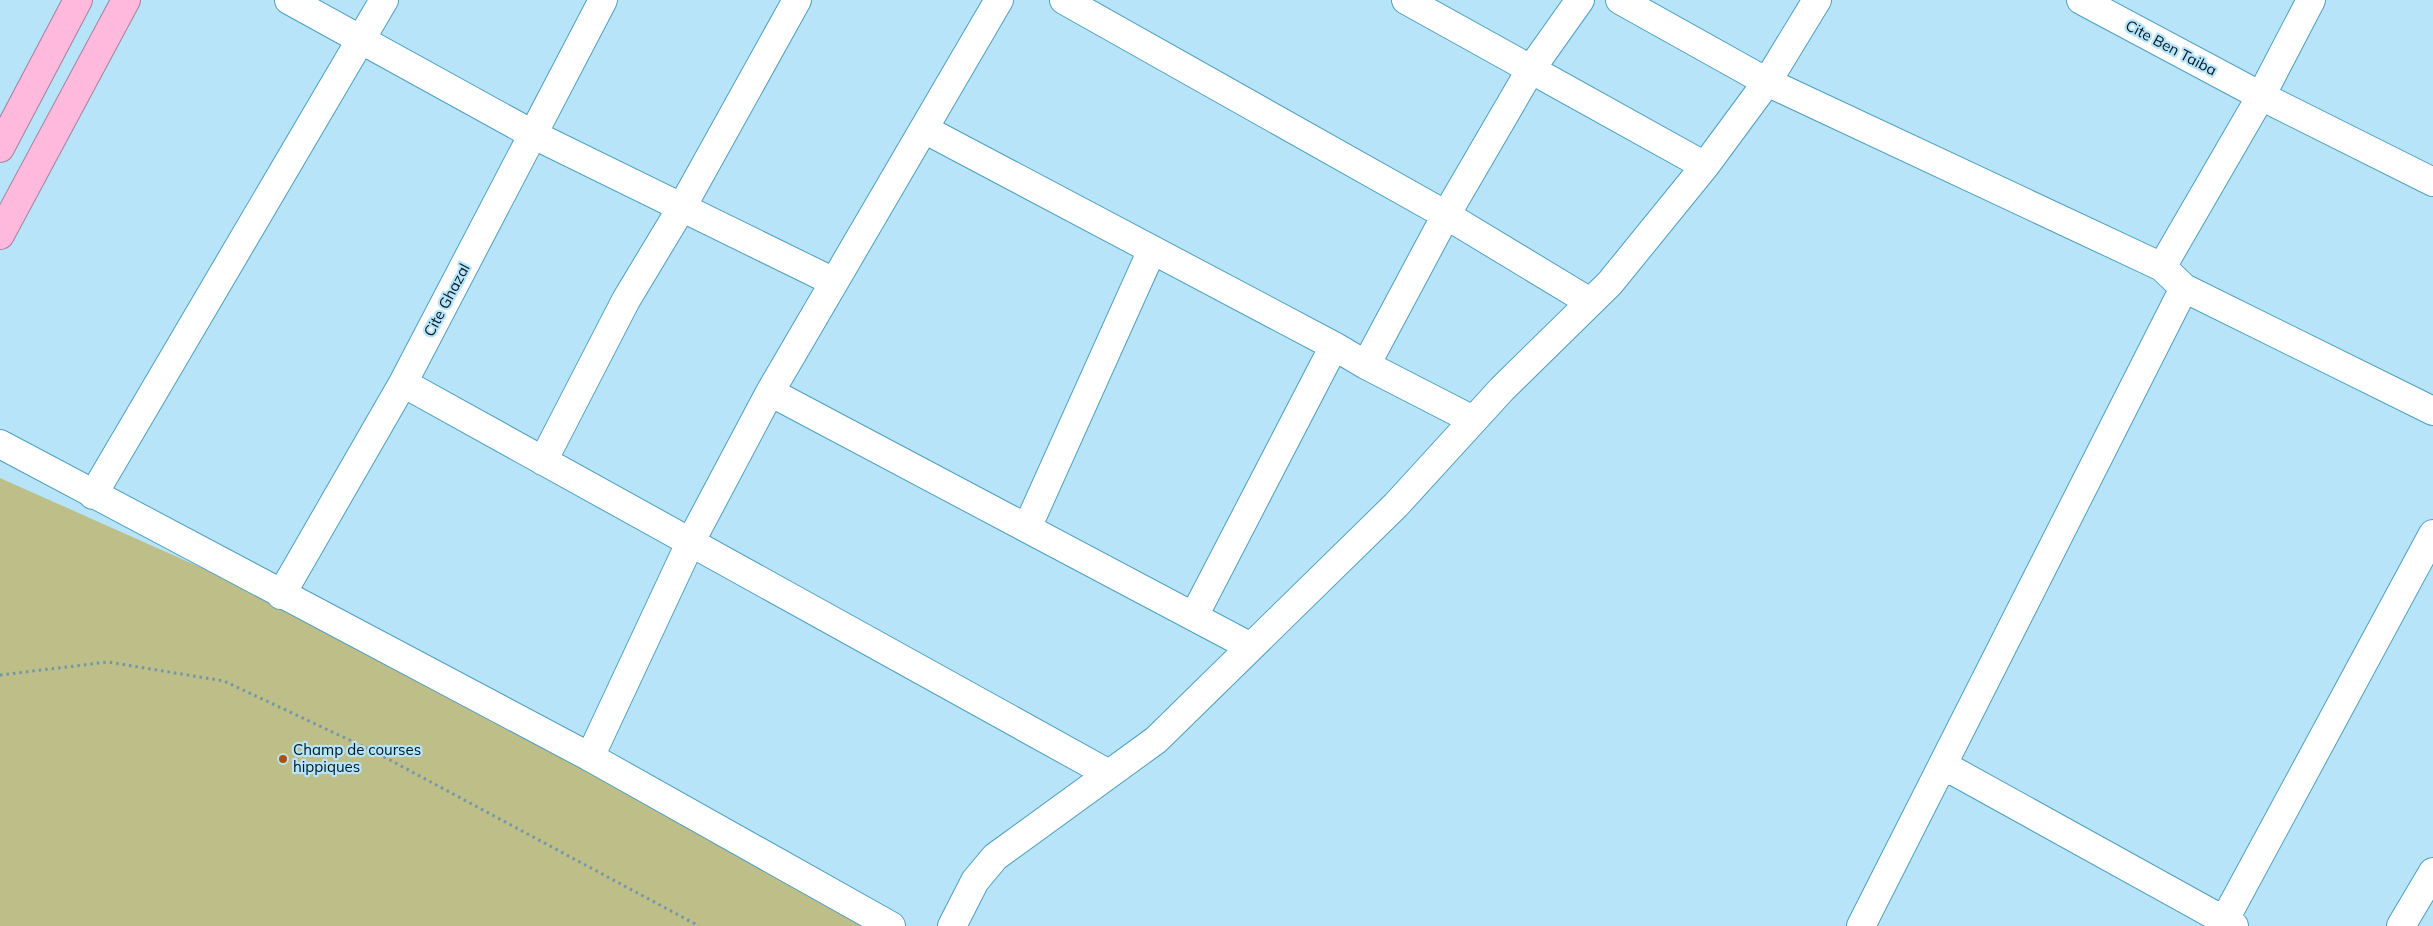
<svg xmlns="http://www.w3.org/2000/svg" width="2433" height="926" font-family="Mulish,sans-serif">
	<rect width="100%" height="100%" fill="#b7e4f9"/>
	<path fill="#bebe89" d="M0 478 258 593 873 926H0Z"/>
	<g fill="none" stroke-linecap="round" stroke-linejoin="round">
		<g stroke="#4f9fc0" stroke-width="30">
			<path id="street" d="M289 0 534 135 834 282
				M1064 0 1446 215 1590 302
				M1406 0 1705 166
				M1620 0 1767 82 2162 267 2184 288 2433 411
				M2081 0 2261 96 2433 182
				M924 129 1334 346 1366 365 1473 420
				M2162 267 2261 96 2311 0
				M1366 365 1446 215 1531 69 1580 0
				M403 383 1109 774
				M770 392 1251 647
				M543 461 626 300 682 207 797 0
				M93 495 384 0
				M1027 528 1152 250
				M281 595 403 383 603 0
				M1194 616 1334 346
				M590 757 691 541 770 392 999 0
				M1943 765 2234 926
				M2224 921 2433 534
				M952 926 975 881 995 857 1156 740 1396 505 1502 389 1610 283 1705 166 1767 82 1817 0
				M1861 926 2184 288
				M2401 926 2433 872"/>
		</g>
		<g stroke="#4f9fc0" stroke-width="30">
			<path id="secondary" d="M0 444 590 757 891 926"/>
		</g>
		<g stroke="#a5819b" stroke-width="30">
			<path id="highway" d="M0 148 78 0
				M0 235 126 0"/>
		</g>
		<path stroke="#7297a7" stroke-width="3" stroke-dasharray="2.5 4" stroke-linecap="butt" d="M0 675 108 662 224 681 375 752 699 926"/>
		<use href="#street" stroke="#fff" stroke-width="28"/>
		<use href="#secondary" stroke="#fff" stroke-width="28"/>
		<use href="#highway" stroke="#feb9dc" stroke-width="28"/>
	</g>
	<circle fill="#b04f0c" stroke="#b7e4f9" stroke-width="2" cx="283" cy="759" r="5"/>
	<g text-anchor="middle" stroke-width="4.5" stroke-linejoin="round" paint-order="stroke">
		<g font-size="15" fill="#011822" stroke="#b7e4f9">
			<text transform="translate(2171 48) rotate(28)" y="5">Cite Ben Taiba</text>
			<text transform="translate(447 300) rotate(-62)" y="5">Cite Ghazal</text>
		</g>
		<g font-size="15" fill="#011822" stroke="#b7e4f9" text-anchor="start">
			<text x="293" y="755">Champ de courses<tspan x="293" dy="17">hippiques</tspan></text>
		</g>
	</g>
</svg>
